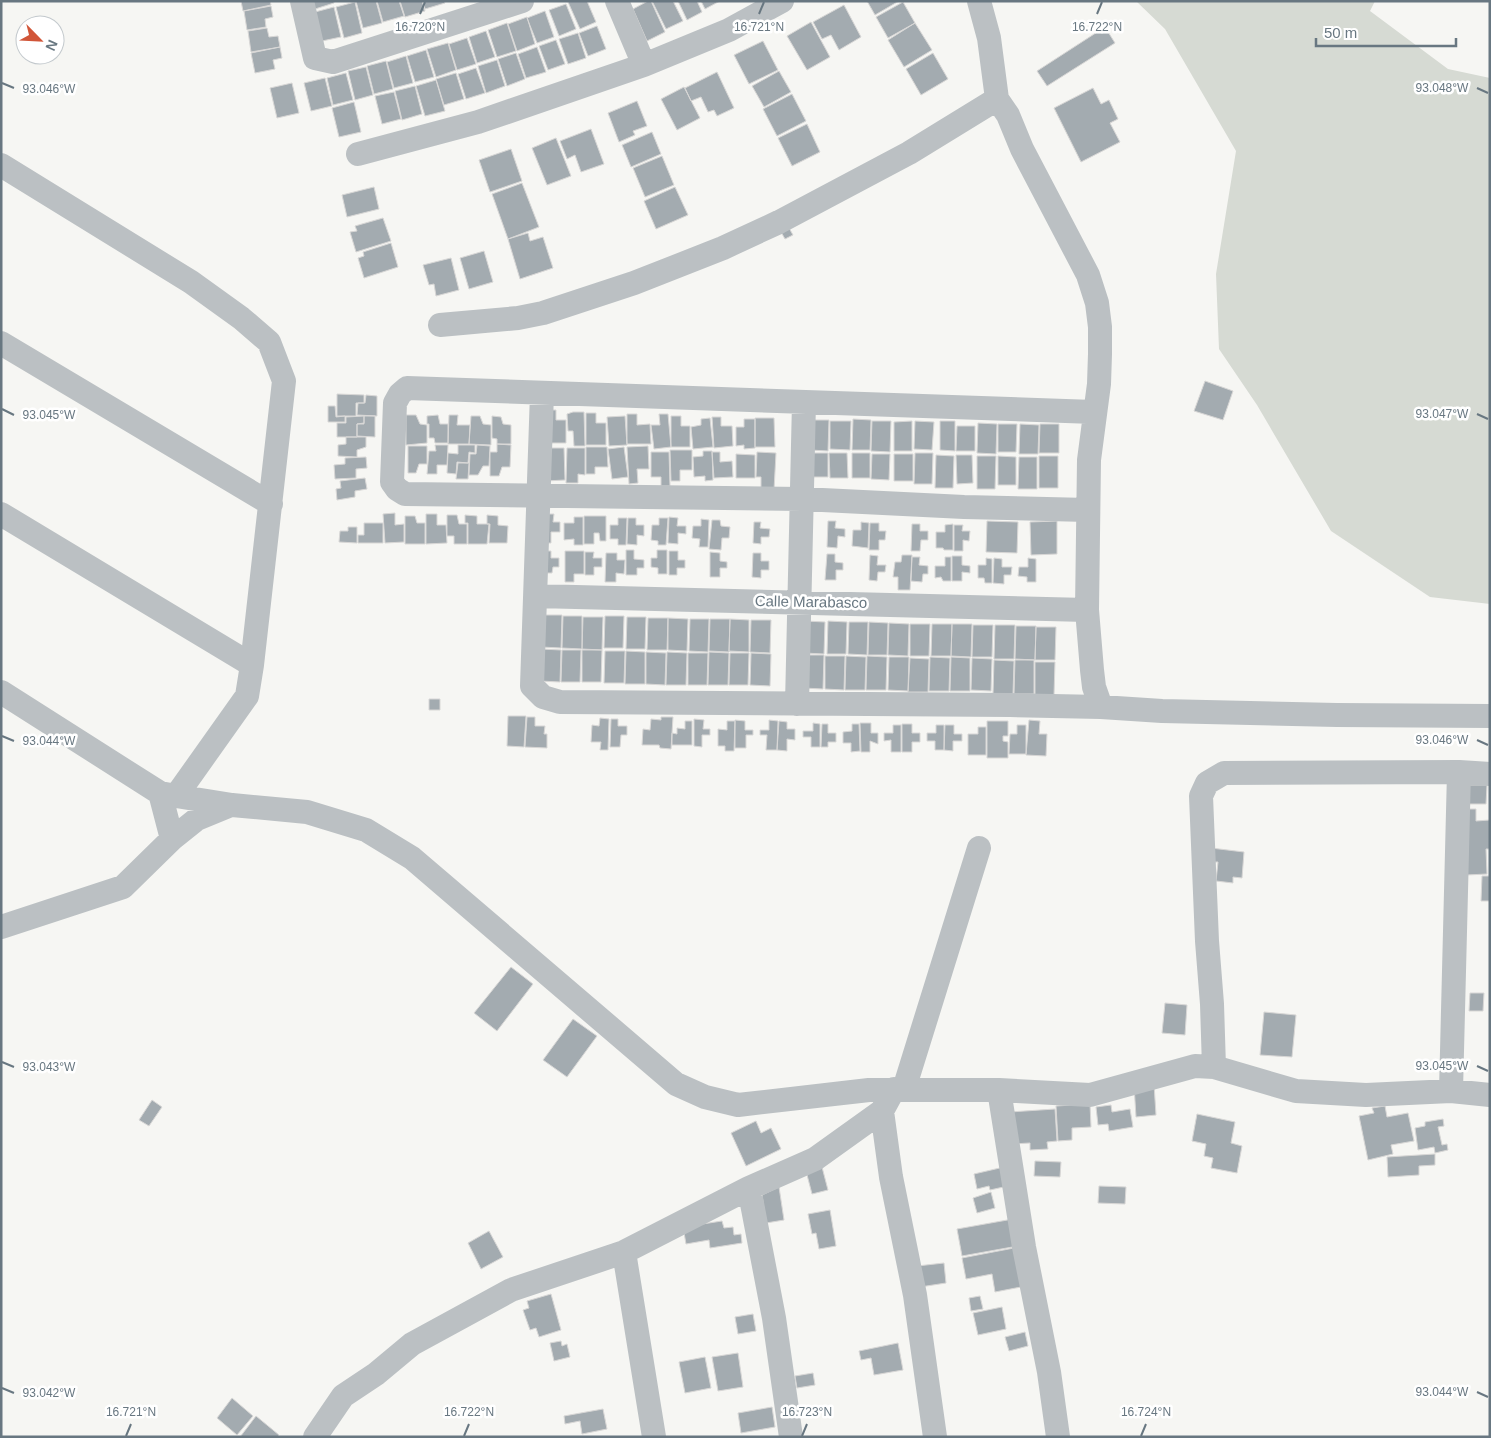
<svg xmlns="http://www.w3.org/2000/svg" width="1491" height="1438" font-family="Arial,sans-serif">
	<rect width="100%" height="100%" fill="#f6f6f3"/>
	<path fill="#d6dad3" d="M1136 1H1375L1370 11 1448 69 1490 78V604L1430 597 1331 531 1257 405 1219 349 1216 274 1236 151 1165 29Z"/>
	<path fill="#a3abb0" stroke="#d8d7d6" d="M241 1H270L271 5 243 11Z
		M313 1H334V3L315 9Z
		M356 1H376L382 23 363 28Z
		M377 1H399L404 16 383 22Z
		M400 1H422L425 11 405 17Z
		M423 1H444L445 3 425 9Z
		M571 1H587L596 22 580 29 568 2Z
		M648 1H651L665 32 647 41 633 9Z
		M652 1H673L683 21 666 29Z
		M678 1H697L702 12 687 20Z
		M701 1H720L705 9Z
		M867 1H899L875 15Z
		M355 2 362 33 344 38 336 7Z
		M903 2 915 23 888 38 876 17Z
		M566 4 576 29 559 36 549 10Z
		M844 5 861 37 839 50 831 35 822 39 813 22Z
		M271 6 273 17 265 19 266 27 247 30 244 11Z
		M334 7 341 37 322 41 315 12Z
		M545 11 554 37 537 43 527 18Z
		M527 17 535 44 517 51 508 24Z
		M811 22 830 57 807 70 787 36Z
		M507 23 516 51 497 57 488 30Z
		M915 23 932 50 904 67 888 40Z
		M597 26 606 49 588 56 579 33Z
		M1105 27 1115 43 1047 86 1037 71Z
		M267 28 269 37 278 36 280 47 251 52 248 31Z
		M486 31 495 57 477 63 469 37Z
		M578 33 586 58 568 64 559 39Z
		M467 38 476 64 457 70 449 44Z
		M556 40 565 64 548 70 539 46Z
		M763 41 778 70 749 84 734 55Z
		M448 43 456 70 436 77 427 49Z
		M280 47 282 58 273 60 275 69 255 73 251 53Z
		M537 47 546 72 526 78 518 54Z
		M426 50 434 77 415 82 407 56Z
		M516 53 525 79 507 86 498 59Z
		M933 53 948 79 921 95 906 69Z
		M406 56 413 83 394 88 387 62Z
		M497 60 505 86 486 93 478 66Z
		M386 61 393 89 374 94 367 66Z
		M366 67 373 95 355 100 348 71Z
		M476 68 485 93 466 99 458 74Z
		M779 71 791 92 764 107 752 86Z
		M717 72 734 108 717 116 714 110 708 112 701 97 691 101 685 88Z
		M346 73 353 100 333 105 327 78Z
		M456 73 464 99 444 105 436 79Z
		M325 78 332 106 311 111 304 83Z
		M436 80 445 111 425 116 416 86Z
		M292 83 299 113 277 118 270 88Z
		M415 86 422 114 402 120 395 91Z
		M684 87 700 118 677 130 661 99Z
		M1093 88 1101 104 1109 100 1118 119 1110 123 1120 142 1081 162 1054 108Z
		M394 92 401 119 382 124 375 96Z
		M792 94 806 121 777 136 763 109Z
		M637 101 647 126 633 131 635 135 619 142 608 113Z
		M354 102 361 132 339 137 332 108Z
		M807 124 820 152 792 166 778 138Z
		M591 129 604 164 581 172 575 155 567 159 560 141Z
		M652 132 661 154 631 167 622 145Z
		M556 138 571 176 547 185 532 148Z
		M511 149 522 181 490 192 479 160Z
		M662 156 674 185 645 197 633 168Z
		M522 183 539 227 508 239 492 194Z
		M374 187 379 209 347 217 342 195Z
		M675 187 688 215 656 229 644 201Z
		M383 218 391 241 356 252 350 232 357 231 355 226Z
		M789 228 793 235 785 239 781 232Z
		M528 233 530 241 543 237 553 268 520 279 508 239Z
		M391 243 398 267 364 278 358 258 364 256 363 252Z
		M484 251 493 282 469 289 460 258Z
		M451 258 459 290 436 296 434 284 429 285 423 265Z
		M1205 381 1233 391 1223 420 1194 411Z
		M337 394 364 395V403H356V416H337Z
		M366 395 377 396V416L357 415 358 403H365Z
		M328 406H335L336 417 345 416V422H328Z
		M544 410H556V420H566V443H544Z
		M573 412H584L585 446H574L573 431H568L567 414Z
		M586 413H596V423H606V445H586Z
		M627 414H637V425L650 424 651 444H627Z
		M659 414H668L671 447 654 449 651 425H660Z
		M406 415H416L420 424 427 425V443L406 445Z
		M438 415 440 424H448V443H435L434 438H429V424H427V416Z
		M449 415H458L457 425H470L469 444H448Z
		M364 416H375V437L357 436V424H364Z
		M364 416V423L357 424V437H337V423H346V417Z
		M471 416H480L483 424 491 425V445L469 444Z
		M492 416 501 417 503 424 511 425V444H497V439L492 438Z
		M625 416 627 445 609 446 607 417Z
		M671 416H681V426H690V447H671Z
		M712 417H721V426H732L733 446 714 448Z
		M710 418 713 447 693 449 691 427 701 425V419Z
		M755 418H774L775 447H755Z
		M744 419H755V448L744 449V445L736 446V427H744Z
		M853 419 871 420 870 450H852Z
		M811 420H829L828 451 810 450Z
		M830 421H851L850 450 830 449Z
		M872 421H891L890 452 871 451Z
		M912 421V451H894V422Z
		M915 421 934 422 932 450 914 449Z
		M940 421H955V451L940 450Z
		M978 423 997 424 996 454 977 453Z
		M998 424H1017L1016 452H998Z
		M1020 424 1039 425 1038 454H1019Z
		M1040 424H1059V453H1039Z
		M957 426H975V451H956Z
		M346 437H366V447L357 450V457L338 456V445L346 444Z
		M497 444 511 445 510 467H502L499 476H490V452H497Z
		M435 445H448L447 465H437V474H427L429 451H436Z
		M458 445H475V453L469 452 468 463 457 462 456 474 447 473 448 453 458 454Z
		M477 445 490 446 489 466H483L478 475H469L470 454H476Z
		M408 446H427V464H419L416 473H408Z
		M648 446 649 469H637L638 483 629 484 627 447Z
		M586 447H607L608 467H595V474H586Z
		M624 447 628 477 612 479 608 449Z
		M544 448H564L565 480 545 481Z
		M567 448H585V475L578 474V483H566Z
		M670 450H692V470H680V481H671Z
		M703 451H712L713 480 705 481V476L694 477 693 457 703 456Z
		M651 452H669L670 486H661V477H651Z
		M712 452H720V462L732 461 733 477 714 478Z
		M757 452 776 453 774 490 761 489V477H756Z
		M810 453H828V477H810Z
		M829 453H847L848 478H830Z
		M852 453H870V478H852Z
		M915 453H933L932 484H914Z
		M736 454 755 455V478H736Z
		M872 454H890L889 480 871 479Z
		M894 454H913V481H894Z
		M936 455 954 456 953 488H935Z
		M956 455H972L973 483 957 484Z
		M977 456H996L995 489H977Z
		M998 456 1016 457V485H998Z
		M1039 456H1058V488H1039Z
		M366 457 367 468 356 469V478L335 479 334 465 345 464V458Z
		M1019 457H1037V489H1018Z
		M458 463H469L468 479H456Z
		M365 478 367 489 355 491V497L337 500 336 489 341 488 340 481Z
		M395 513V525L404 524V542L385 543 383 514Z
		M426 514H437V525H446L447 543 426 544Z
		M543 514H554L553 522H560V532H551V543H543Z
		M447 515H457L459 524H467V544H454V536H447Z
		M465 515 477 516V524H489L487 544H468V523H465Z
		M487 515 498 516V525L508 526 507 543H489L490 524H487Z
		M405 516H415L417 523H425V544H405Z
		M584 516H606V541H600L599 533H594V544H584Z
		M574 517H583V545H574V539L564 540V523H574Z
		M669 517 678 518 677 526H686V534L678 533V544L668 543Z
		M618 518H627L626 545H618V539H610V525H618Z
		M628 518H636V525H644V536L637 535V545L627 544Z
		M659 518H668L666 545H658V541L651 540 652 525H659Z
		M701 519 709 520 708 547H699L700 539 692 538 693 526H701Z
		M712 520H720L721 526 730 527 729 538H722L721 550 709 549Z
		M828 521H836L835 528 845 529V537L838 536 837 548 827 547Z
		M987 521 1018 522 1017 553 986 552Z
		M1057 521V554L1031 555 1030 522Z
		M754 522H761L760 528 770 529 769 537H761V544L753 543Z
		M861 522 869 523 868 548 852 546 853 530H861Z
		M364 523H383V543H358V535H364Z
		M870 523H879V531H886L885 540H879V550H869Z
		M912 524H920V531H928V540H921L920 551H911Z
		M953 524V550H944L943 548H936V532H945V525Z
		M954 525H963L962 531H970L969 541 963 540V551H954Z
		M348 527H357V543L339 542 340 531H348Z
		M626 550H634V559L644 560V568H637V575H626Z
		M657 550H667V574H658V568L651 567V558H657Z
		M544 551H551V558H559V567H553L552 573H543Z
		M565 551H584V574H574V582H565Z
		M669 551H678V560H685V568H677V575H669Z
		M585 552H594L593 558H602V567H594V575H585Z
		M710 552 720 553V561L727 562V568H720V577H710Z
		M606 553H617V560H625L624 574 616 573V582H605Z
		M753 553H761V561H769V570H761V578L752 577Z
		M827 554H835V562L843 563V570H836V580H825Z
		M870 555 878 556 877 565H886L885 572H878L877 581 869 580Z
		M902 555H912L910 590H898V577H893L895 562H901Z
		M952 556H962V565L970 566V573L962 572V581H952Z
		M912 557H920L919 565 928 566V574H923L922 582 911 581Z
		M945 557H951V581H943L941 577 935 578V566H945Z
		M986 558 992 559V583H985L984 578H978V565H986Z
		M994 558 1002 559V567H1012L1011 575H1004V584L993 583Z
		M1028 558 1036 559V582H1027V577L1018 576 1019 567H1028Z
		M542 615H562L561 648 541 647Z
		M563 616H582V649L562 648Z
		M605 616H624L623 648H604Z
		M583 617H603L602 650 582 649Z
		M627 617H646L645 649H626Z
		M648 618H668L667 650H647Z
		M668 618 688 619 687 651 668 650Z
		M690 619H709L708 652 689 651Z
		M710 619H730L729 652 709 651Z
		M730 619 749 620V652L729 651Z
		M751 620H771L770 653 750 652Z
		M805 621 825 622 824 654 804 653Z
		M828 621 847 622 846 654H827Z
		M849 622H868L867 655 848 654Z
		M869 622 888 623 887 655H868Z
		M889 623 909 624 908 656 888 655Z
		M910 624H930L929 656H910Z
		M932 624H952L951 656H931Z
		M952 624H972L971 657 951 656Z
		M973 625H993L992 657H972Z
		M995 625H1015L1014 659H994Z
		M1016 626H1036L1035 660 1015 659Z
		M1036 627H1056L1055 660H1035Z
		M541 649 561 650 560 682 540 681Z
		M562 650H581L580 682H561Z
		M582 650H602L601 682H582Z
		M605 651H625L624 683H604Z
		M626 651 645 652V684H625Z
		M646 652 666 653 665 685 646 684Z
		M667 652 687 653 686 685H666Z
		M709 652 729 653 728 685H708Z
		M688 653H708L707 685H688Z
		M730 653H749L748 685H729Z
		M751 653 771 654 770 686 750 685Z
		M804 655H824L823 689 803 688Z
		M825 656H845L844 690 825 689Z
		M846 656 866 657 865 690H845Z
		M867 656 887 657 886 690H866Z
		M889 657H909L908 691 888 690Z
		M930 657 950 658 949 691H929Z
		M951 657 970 658V691H950Z
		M910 658 929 659 928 692H908Z
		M972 658 992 659 991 691 971 690Z
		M994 660 1014 661 1013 694H993Z
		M1015 660H1034V694H1014Z
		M1035 662H1055L1054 695H1035Z
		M429 699H440V710H429Z
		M508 716H526L524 747 507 746Z
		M527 717H535V726H545L544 734H547V748L525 747Z
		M661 717H673L671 749 660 748 659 745H642L643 729 650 730 651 719 661 720Z
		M600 718 609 719 608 750H600L601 742H591L592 725 599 726Z
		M611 719H618V726H627V735H621L620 747H610Z
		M694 719 704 720 703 729H710V735H702V747L694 746Z
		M735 720 745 721V730H753V735H746V748H735Z
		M769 720 778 721 777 750H766L767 735H760V730H769Z
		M1029 720 1040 721 1039 734H1047L1046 756 1026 755Z
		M685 721H692V745H672V733L677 734V728L685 729Z
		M727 721H735L734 751H725V746H718V729L727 730Z
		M779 721 787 722V729H795V740L787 739V751L777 750Z
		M987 721H1008V736H1003V741L1008 742V758H987Z
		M813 723 820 724V747H811V737H803V731H813Z
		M860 723H871V733H878V744L870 741V752H861Z
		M822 724H828V733H836V742H828V747H821Z
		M852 724H859L860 751 851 752V743H843V732L852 731Z
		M902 724H912V733H920V742H912V752H902Z
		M893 725H901V752H891V740L884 741V733H893Z
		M936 725H944V750H935V741H927V733H936Z
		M945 725H954V734H962V741H953V751L944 750Z
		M1017 725H1026V754H1009L1010 734H1017Z
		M978 727H986V755H968V734H978Z
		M1468 785H1487L1486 804H1467Z
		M1464 809H1476V821L1490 820V849H1486L1487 874 1466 875Z
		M1211 848 1244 852 1242 878 1233 877V883L1216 881 1218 862H1210Z
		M1482 876H1490V901H1481Z
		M511 967 533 984 497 1031 474 1013Z
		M1470 993H1484L1483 1011H1469Z
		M1165 1003 1187 1005 1185 1035 1162 1033Z
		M1264 1012 1296 1015 1292 1057 1260 1055Z
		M573 1019 597 1036 567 1077 543 1060Z
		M1154 1084 1156 1115 1136 1117 1134 1085Z
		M152 1100 162 1107 149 1126 139 1120Z
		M1090 1104 1091 1127 1072 1128V1140L1058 1141 1056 1106Z
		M1111 1105 1112 1112 1130 1109 1133 1127 1109 1131 1108 1124 1098 1125 1096 1107Z
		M1385 1106 1387 1117 1408 1113 1414 1141 1391 1145 1393 1154 1368 1160 1359 1116 1374 1113 1372 1108Z
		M1055 1109 1057 1141 1047 1142 1048 1149 1030 1150V1143L1012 1144 1010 1112Z
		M1197 1114 1235 1122 1231 1143 1242 1146 1237 1173 1211 1168 1213 1158 1204 1156 1206 1144 1192 1141Z
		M1443 1119 1444 1126 1438 1127 1442 1145 1447 1144 1448 1150 1435 1153 1434 1147 1418 1150 1415 1128 1425 1126V1122Z
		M756 1121 761 1133 771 1128 781 1149 746 1166 731 1133Z
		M1435 1154V1165L1419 1166V1175L1388 1177 1387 1157Z
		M1035 1161 1061 1162 1060 1177 1034 1176Z
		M822 1167 828 1190 812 1194 806 1171Z
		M1004 1167 1008 1186 990 1190 989 1186 977 1189 974 1174Z
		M1099 1186 1126 1187 1125 1204 1098 1203Z
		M779 1187 784 1220 766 1223 762 1195Z
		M991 1192 995 1208 977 1213 973 1198Z
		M830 1210 836 1246 819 1249 816 1233 812 1234 808 1214Z
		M1013 1219 1018 1246 962 1256 957 1229Z
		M722 1221 724 1228 733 1227 734 1235 741 1234 742 1243 710 1248 709 1240 686 1244 683 1227Z
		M489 1231 503 1257 481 1269 468 1243Z
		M1014 1248 1021 1287 995 1292 992 1274 966 1279 962 1258Z
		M944 1263 946 1283 920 1287 917 1266Z
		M551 1294 561 1330 539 1337 536 1328 530 1330 523 1310 529 1308 527 1301Z
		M980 1296 983 1309 971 1311 969 1298Z
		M1002 1307 1006 1329 978 1335 973 1313Z
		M753 1314 756 1331 738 1334 735 1317Z
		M1025 1332 1028 1346 1009 1351 1005 1337Z
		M561 1341 562 1346 567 1344 570 1357 554 1361 550 1343Z
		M898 1343 903 1370 874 1375 871 1358 861 1360 859 1351Z
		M738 1353 743 1387 718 1391 712 1357Z
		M705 1357 711 1388 685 1393 679 1362Z
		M813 1373 815 1385 797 1388 795 1376Z
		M232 1398 253 1416 237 1435 217 1418Z
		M772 1407 775 1427 741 1433 738 1413Z
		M603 1409 607 1429 582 1434 580 1421 565 1424 564 1416Z
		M256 1416 279 1435 277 1437H240Z"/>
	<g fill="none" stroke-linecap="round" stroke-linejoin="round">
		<path stroke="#bbc0c3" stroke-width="24" d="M302 1 315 58 333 62 522 1
			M617 1 644 65
			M979 1 989 38 997 99 1008 115 1022 149 1088 275 1097 303 1100 327V354L1099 384 1089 460 1087 610 1092 670 1094 687 1101 707
			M358 154 478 122 644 65 729 30 782 1
			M1 165 191 282 241 318 269 342 284 381 252 665 247 696 176 796 160 793 172 839
			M440 325 518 318 543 313 634 283 723 248 779 222 909 153 997 99
			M1 343 271 504
			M542 393 532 686 543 697 560 702 1010 705 1101 707 1162 711 1337 715 1490 716
			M1088 510 964 507 802 499 405 494 397 489 392 482 395 403 400 394 407 388 1094 412
			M1 514 252 665
			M536 596 1087 610
			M1 692 160 793
			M797 704 804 402
			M176 796 232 805 307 812 366 830 412 858 676 1084 705 1097 738 1105 869 1090H999L1090 1095 1195 1066 1214 1067 1296 1091 1366 1095 1451 1091 1490 1095
			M1 927 123 887 172 839 197 819 231 805
			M1214 1067 1212 1004 1207 941 1201 796 1207 783 1224 773 1459 772 1490 774
			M904 1089 979 848
			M999 1090 1024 1247 1049 1372 1058 1437
			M1451 1091 1459 772
			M882 1111 891 1177 915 1295 935 1437
			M749 1188 774 1318 791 1437
			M624 1252 654 1437
			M315 1437 343 1396 376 1374 412 1344 511 1290 624 1252 749 1188 815 1159 882 1111 894 1089"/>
	</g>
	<path fill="none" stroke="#687781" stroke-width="2" d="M420 14 425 2M759 14 764 2M1097 14 1102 2M2 83 14 88M1477 88 1488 93M2 409 14 415M1477 414 1488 419M2 736 14 741M1477 740 1488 745M2 1062 14 1067M1477 1066 1488 1071M2 1388 14 1393M1477 1392 1488 1397M126 1436 131 1424M464 1436 469 1424M802 1436 807 1424M1141 1436 1146 1424"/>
	<g text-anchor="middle" stroke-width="5" stroke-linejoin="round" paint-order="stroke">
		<g font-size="15" fill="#687781" stroke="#fff">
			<text transform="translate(811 602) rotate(1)" y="5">Calle Marabasco</text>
		</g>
	</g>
	<g font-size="12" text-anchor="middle" fill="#687781" stroke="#fff" stroke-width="5" stroke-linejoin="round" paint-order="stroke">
		<text x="759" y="31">16.721°N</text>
		<text x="1097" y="31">16.722°N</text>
		<text x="420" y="31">16.720°N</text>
		<text x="1442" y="92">93.048°W</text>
		<text x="49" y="93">93.046°W</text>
		<text x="1442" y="418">93.047°W</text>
		<text x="49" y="419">93.045°W</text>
		<text x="1442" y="744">93.046°W</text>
		<text x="49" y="745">93.044°W</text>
		<text x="1442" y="1070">93.045°W</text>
		<text x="49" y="1071">93.043°W</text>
		<text x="1442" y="1396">93.044°W</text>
		<text x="49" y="1397">93.042°W</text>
		<text x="131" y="1416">16.721°N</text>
		<text x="469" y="1416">16.722°N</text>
		<text x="807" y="1416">16.723°N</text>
		<text x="1146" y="1416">16.724°N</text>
	</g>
	<rect width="1491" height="1438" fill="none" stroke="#687781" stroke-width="5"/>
	<g transform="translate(40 40) rotate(114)"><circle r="24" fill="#ffffff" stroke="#c3c9cd"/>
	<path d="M0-4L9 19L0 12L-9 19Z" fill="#d15538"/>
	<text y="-8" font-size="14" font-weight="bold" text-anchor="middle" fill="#687781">N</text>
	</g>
	<path d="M1316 38v8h140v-8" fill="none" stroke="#687781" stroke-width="2.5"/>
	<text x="1324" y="38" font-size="15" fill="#687781" stroke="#ffffff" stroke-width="4" paint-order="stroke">50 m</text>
</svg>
